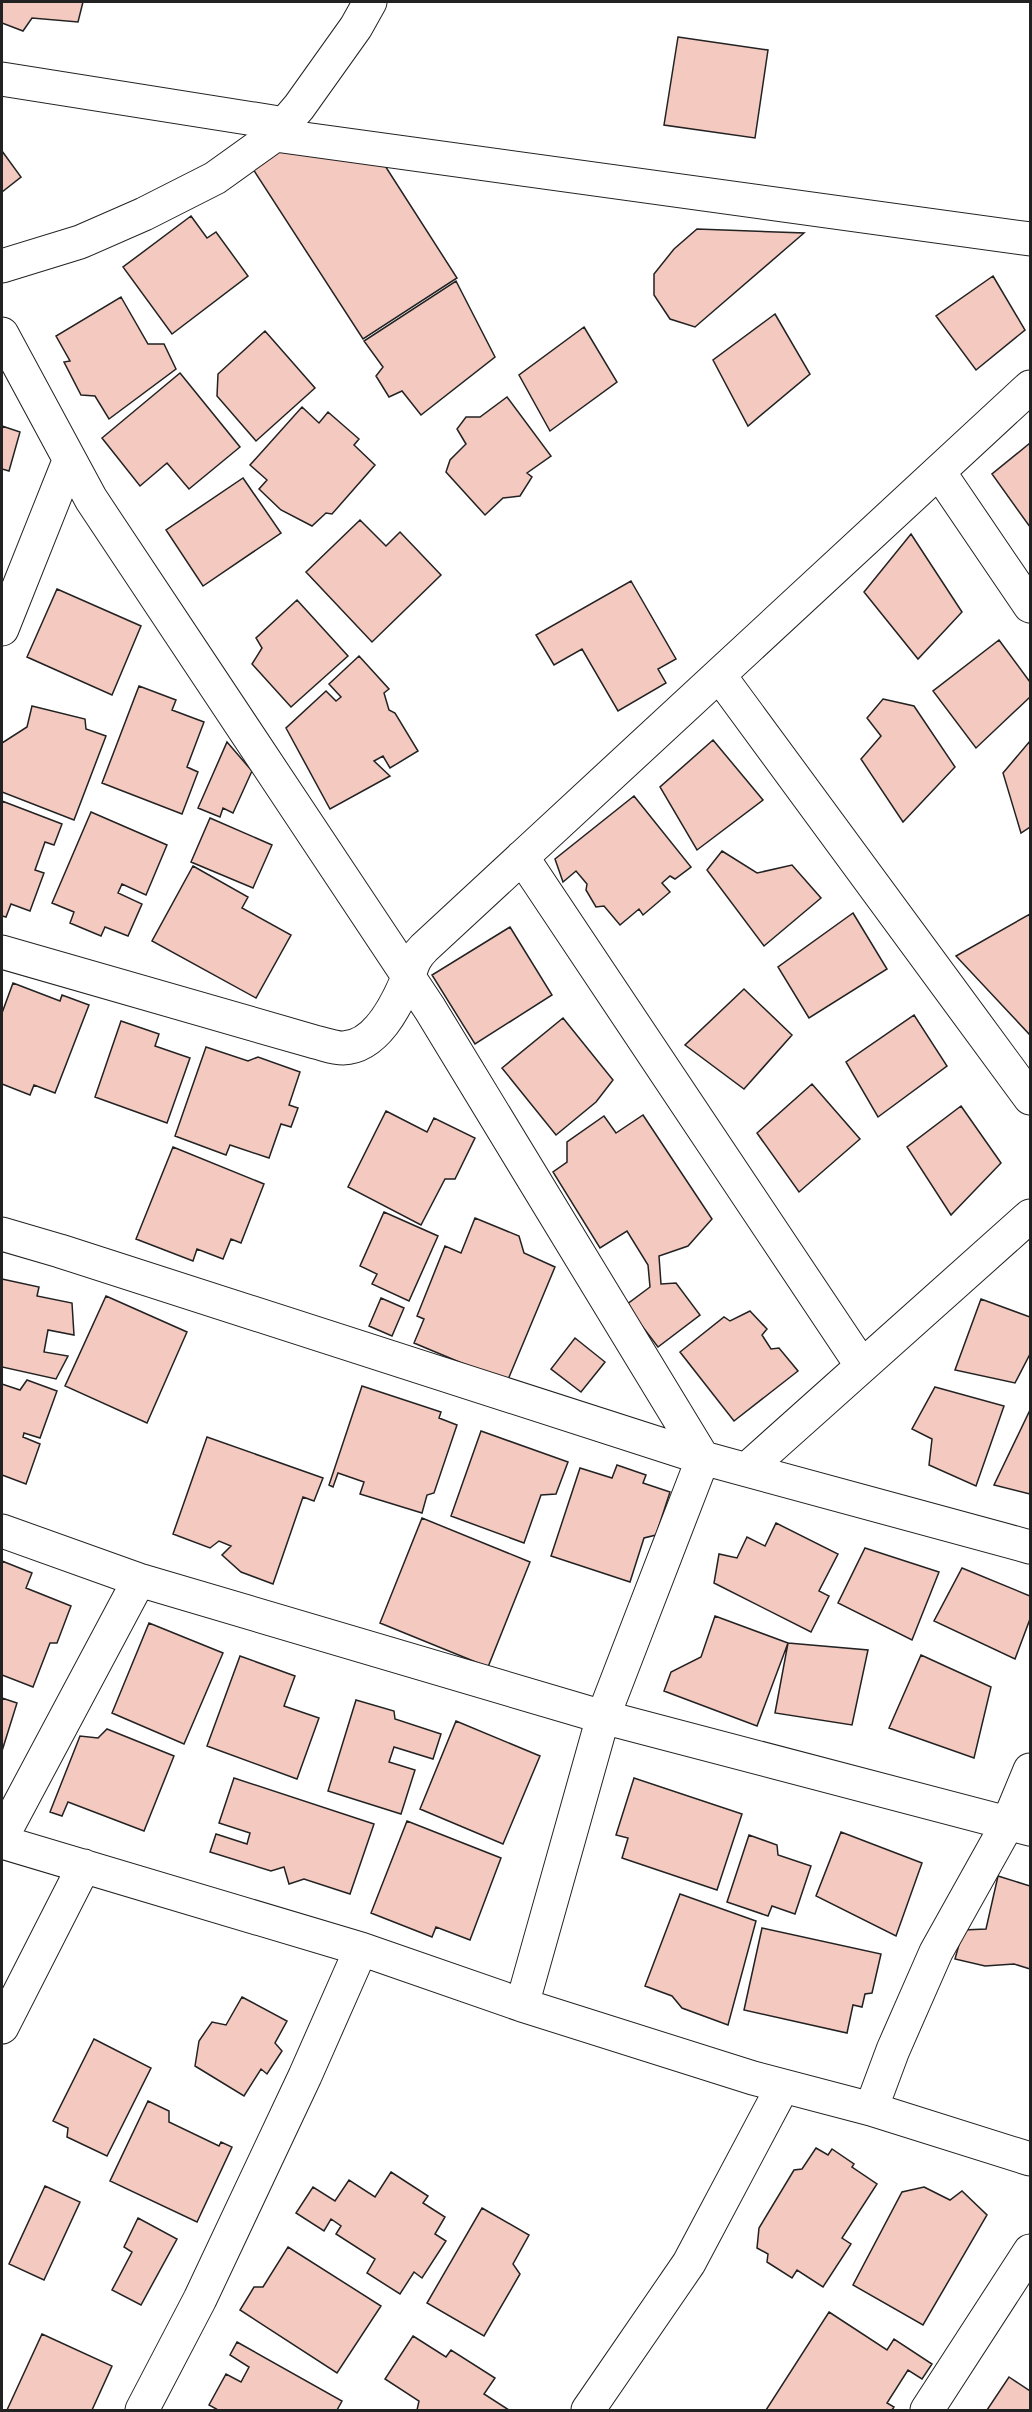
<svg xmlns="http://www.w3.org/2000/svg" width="1032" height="2412" font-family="'PT Sans Narrow',sans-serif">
	<rect width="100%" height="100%" fill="#fff"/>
	<path fill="#f3c9c0" stroke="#222" stroke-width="1.5" d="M2 2H83L78 22 32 18 23 31 2 23Z
		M678 37 768 50 755 138 664 125Z
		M279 148 382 161 457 278 363 339 251 166Z
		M2 151 21 177 2 192Z
		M191 216 207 238 216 232 248 276 172 334 123 267Z
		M697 229 804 233 695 327 670 319 654 295V274L674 249Z
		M993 276 1025 330 976 370 936 316Z
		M456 281 495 357 421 415 402 391 389 397 376 376 383 367 364 341Z
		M121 297 148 344H164L176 369 109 419 95 396 81 395 64 362 70 361 56 336Z
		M775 314 810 374 748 426 713 360Z
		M584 327 617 382 550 431 519 375Z
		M265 331 315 388 256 441 217 396 218 374Z
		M180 373 240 447 189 489 167 463 140 486 102 438Z
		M507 397 551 456 527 473 532 477 520 496 503 498 485 515 446 472 450 460 466 444 457 429 466 417H480Z
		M302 407 319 423 328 412 359 439 354 445 375 465 332 514 326 513 312 526 281 510 259 489 267 480 250 465Z
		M2 426 20 432 9 471 2 469Z
		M1030 443V527L992 474Z
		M243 478 281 533 203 586 166 530Z
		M360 520 386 546 400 532 441 575 372 642 306 572Z
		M911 534 962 612 918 659 864 592Z
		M631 581 676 659 658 669 666 683 618 711 582 649 554 665 536 635Z
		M57 589 141 626 112 695 27 657Z
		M297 600 348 656 291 707 252 664 262 648 256 638Z
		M999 640 1030 682V697L976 748 933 691Z
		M359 656 389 689 384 693 389 710 395 713 418 751 390 768 383 756 374 761 390 776 330 809 286 728 326 691 336 701 341 697 329 684Z
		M139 686 176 700 172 710 204 722 187 767 198 772 182 814 102 783Z
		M883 699 914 706 955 767 903 822 861 759 881 736 867 718Z
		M32 706 85 719 86 729 106 736 74 820 2 792V743L27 727Z
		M713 740 763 800 697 850 660 787Z
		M1030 741V827L1021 833 1003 773Z
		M227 742 252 771 233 813 223 808 220 817 198 808Z
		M634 796 691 867 675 879 670 876 662 883 670 892 643 915 639 909 620 925 604 906 596 907 586 890 587 884 576 871 563 882 555 859Z
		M2 801 62 824 54 845 45 842 35 870 44 873 30 911 11 904 6 917 2 916Z
		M91 812 167 845 146 895 122 884 118 893 142 904 128 936 105 927 101 936 70 923 74 912 52 903Z
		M210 818 272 845 253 888 191 862Z
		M722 851 757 873 792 865 821 898 764 946 707 870Z
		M193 866 248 897 242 908 291 935 256 998 152 941Z
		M853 913 887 969 809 1018 778 967Z
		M1030 914V1035L956 956Z
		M510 927 552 995 475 1044 432 975Z
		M13 983 60 1001 62 995 89 1005 55 1093 34 1085 30 1095 2 1084V1013Z
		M744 989 792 1035 744 1089 685 1045Z
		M914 1015 947 1066 878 1117 846 1062Z
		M563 1018 613 1080 596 1102 556 1135 502 1068Z
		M121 1021 159 1034 155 1046 190 1058 167 1123 95 1097Z
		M206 1047 248 1061 258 1057 300 1072 289 1105 298 1108 291 1127 281 1124 269 1158 230 1145 226 1155 175 1136Z
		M812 1084 860 1139 799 1192 757 1133Z
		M961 1106 1001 1163 951 1215 907 1147Z
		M386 1111 427 1132 434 1118 475 1138 455 1179H445L421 1225 348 1187Z
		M643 1115 712 1219 688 1246 659 1256 661 1284 676 1283 700 1315 658 1347 626 1305 650 1287 648 1265 627 1231 600 1248 553 1172 567 1162V1142L604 1116 616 1133Z
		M173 1147 264 1184 241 1243 231 1239 223 1259 197 1249 193 1261 136 1239Z
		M384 1212 438 1236 409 1301 372 1284 377 1274 360 1266Z
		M475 1218 519 1236 524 1253 555 1267 507 1382 414 1343 424 1319 417 1316 445 1246 461 1253Z
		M2 1279 39 1287 37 1296 72 1303 74 1335 48 1330 44 1352 68 1356 56 1379 2 1367Z
		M106 1296 187 1332 147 1423 65 1386Z
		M381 1298 404 1308 392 1336 369 1326Z
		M981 1299 1030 1317V1354L1015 1383 955 1370Z
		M750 1311 767 1329 762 1335 771 1349 779 1348 798 1371 734 1421 680 1352 724 1317 730 1321Z
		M575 1338 605 1362 581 1392 551 1369Z
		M27 1380 57 1391 40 1438 24 1433 23 1437 40 1444 26 1484 2 1475V1384L20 1390Z
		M362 1386 441 1412 439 1418 457 1425 434 1493 427 1495 422 1513 360 1494 364 1482 338 1473 333 1487 329 1485Z
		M935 1387 1004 1406 976 1486 929 1465 932 1439 912 1429Z
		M1030 1410V1494L994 1485Z
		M481 1431 568 1462 556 1494 541 1495 524 1543 451 1516Z
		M207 1437 323 1478 314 1501 303 1497 273 1584 241 1572 222 1555 231 1546 219 1541 210 1548 173 1534Z
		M617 1465 646 1475 643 1483 670 1492 656 1535 644 1538 630 1582 551 1556 580 1468 612 1478Z
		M422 1518 530 1562 488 1667 380 1623Z
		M776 1523 838 1554 819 1591 829 1596 811 1632 714 1583 719 1554 737 1558 747 1537 765 1546Z
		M865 1548 939 1572 912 1640 838 1603Z
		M2 1561 32 1573 26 1588 71 1606 57 1643H50L33 1687 2 1675Z
		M962 1568 1030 1596V1619L1015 1659 934 1621Z
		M715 1616 788 1643 757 1726 664 1691 671 1672 701 1657Z
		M149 1623 223 1653 184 1744 112 1713Z
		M788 1643 868 1650 852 1725 775 1713Z
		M921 1655 991 1687 974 1758 889 1728Z
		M240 1656 295 1676 284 1706 319 1718 297 1779 207 1746Z
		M2 1698 17 1703 2 1751Z
		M356 1700 394 1711 395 1719 441 1734 433 1759 394 1747 389 1762 415 1770 401 1814 328 1791Z
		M456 1721 540 1756 503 1844 420 1809Z
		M107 1729 174 1756 144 1831 68 1802 62 1816 50 1812 80 1736 98 1738Z
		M234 1778 374 1824 350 1894 304 1879 289 1884 284 1867 271 1871 210 1852 216 1834 247 1844 250 1833 219 1823Z
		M634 1778 742 1814 717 1890 622 1858 628 1838 616 1835Z
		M407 1821 501 1858 470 1940 436 1927 432 1937 371 1913Z
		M841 1832 922 1863 896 1936 816 1896Z
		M749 1835 777 1845 778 1855 811 1866 795 1914 772 1906 768 1916 727 1902Z
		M998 1876 1030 1886V1969L1014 1964 985 1966 955 1959 963 1930 986 1929Z
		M680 1894 756 1921 728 2025 682 2008 672 1996 645 1986Z
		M762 1928 881 1954 872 1993 865 1994 862 2007 853 2005 847 2033 744 2010Z
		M242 1997 287 2021 275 2043 282 2051 267 2074 261 2069 244 2096 195 2066 199 2041 212 2022 226 2025Z
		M94 2039 151 2068 107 2156 67 2137 68 2128 53 2121Z
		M148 2101 169 2111V2122L219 2146 221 2142 232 2147 197 2222 110 2181Z
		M816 2148 828 2155 832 2149 854 2164 852 2167 877 2184 842 2238 851 2244 823 2287 797 2270 792 2278 767 2262 768 2254 757 2248 759 2228 794 2170 802 2169Z
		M391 2172 428 2196 423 2203 445 2217 435 2234 446 2241 422 2278 414 2272 400 2294 367 2273 375 2259 336 2234 341 2226 331 2219 324 2231 296 2213 313 2187 335 2201 349 2180 375 2197Z
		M45 2186 80 2202 44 2280 9 2264Z
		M924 2187 950 2200 962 2191 987 2215 923 2325 853 2285 902 2192Z
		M482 2208 529 2235 513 2264 520 2274 484 2336 427 2303Z
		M138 2218 177 2239 141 2305 112 2290 132 2252 124 2247Z
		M288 2247 381 2306 337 2373 240 2310 254 2287H263Z
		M829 2312 887 2350 894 2339 932 2364 922 2379 908 2370 887 2403 894 2407 892 2410H766Z
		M42 2334 112 2366 92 2410H7Z
		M413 2336 446 2357 451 2350 495 2378 484 2394 509 2410H417L419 2401 385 2379Z
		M237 2342 342 2401 337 2410H218L209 2405 226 2374 241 2382 249 2367 230 2355Z
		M1009 2377 1030 2391V2410H987Z"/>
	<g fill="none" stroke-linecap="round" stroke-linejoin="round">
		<g stroke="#222" stroke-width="35">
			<path id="minor" d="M2 79 285 124
				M275 135 1030 239
				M2 266 80 242 144 214 215 178 275 135 299 107 356 27 370 2
				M2 334 91 499 430 1009 703 1458
				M939 472 1030 606
				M2 629 69 461
				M719 675 1030 1098
				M522 857 862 1366
				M2 952 315 1042C324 1044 334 1048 343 1048 376 1047 396 1006 407 980 413 966 412 960 424 948L1030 387
				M2 1234 60 1251 703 1458 1030 1547
				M747 1469 1030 1216
				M2 1531 139 1580 603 1717 1030 1829
				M2 1837 139 1580
				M2 1842 361 1949 522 2005 753 2078 871 2109 893 2050 936 1952 1008 1823 1030 1770
				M522 2005 603 1717 703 1458
				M2 2027 84 1866
				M871 2109 1030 2159
				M142 2410 200 2299 305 2076 361 1949
				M588 2410 689 2263 783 2086
				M927 2410 1030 2251"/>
		</g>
		<use href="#minor" stroke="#fff" stroke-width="33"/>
	</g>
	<rect width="1032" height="2412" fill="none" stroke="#222222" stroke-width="6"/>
</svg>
